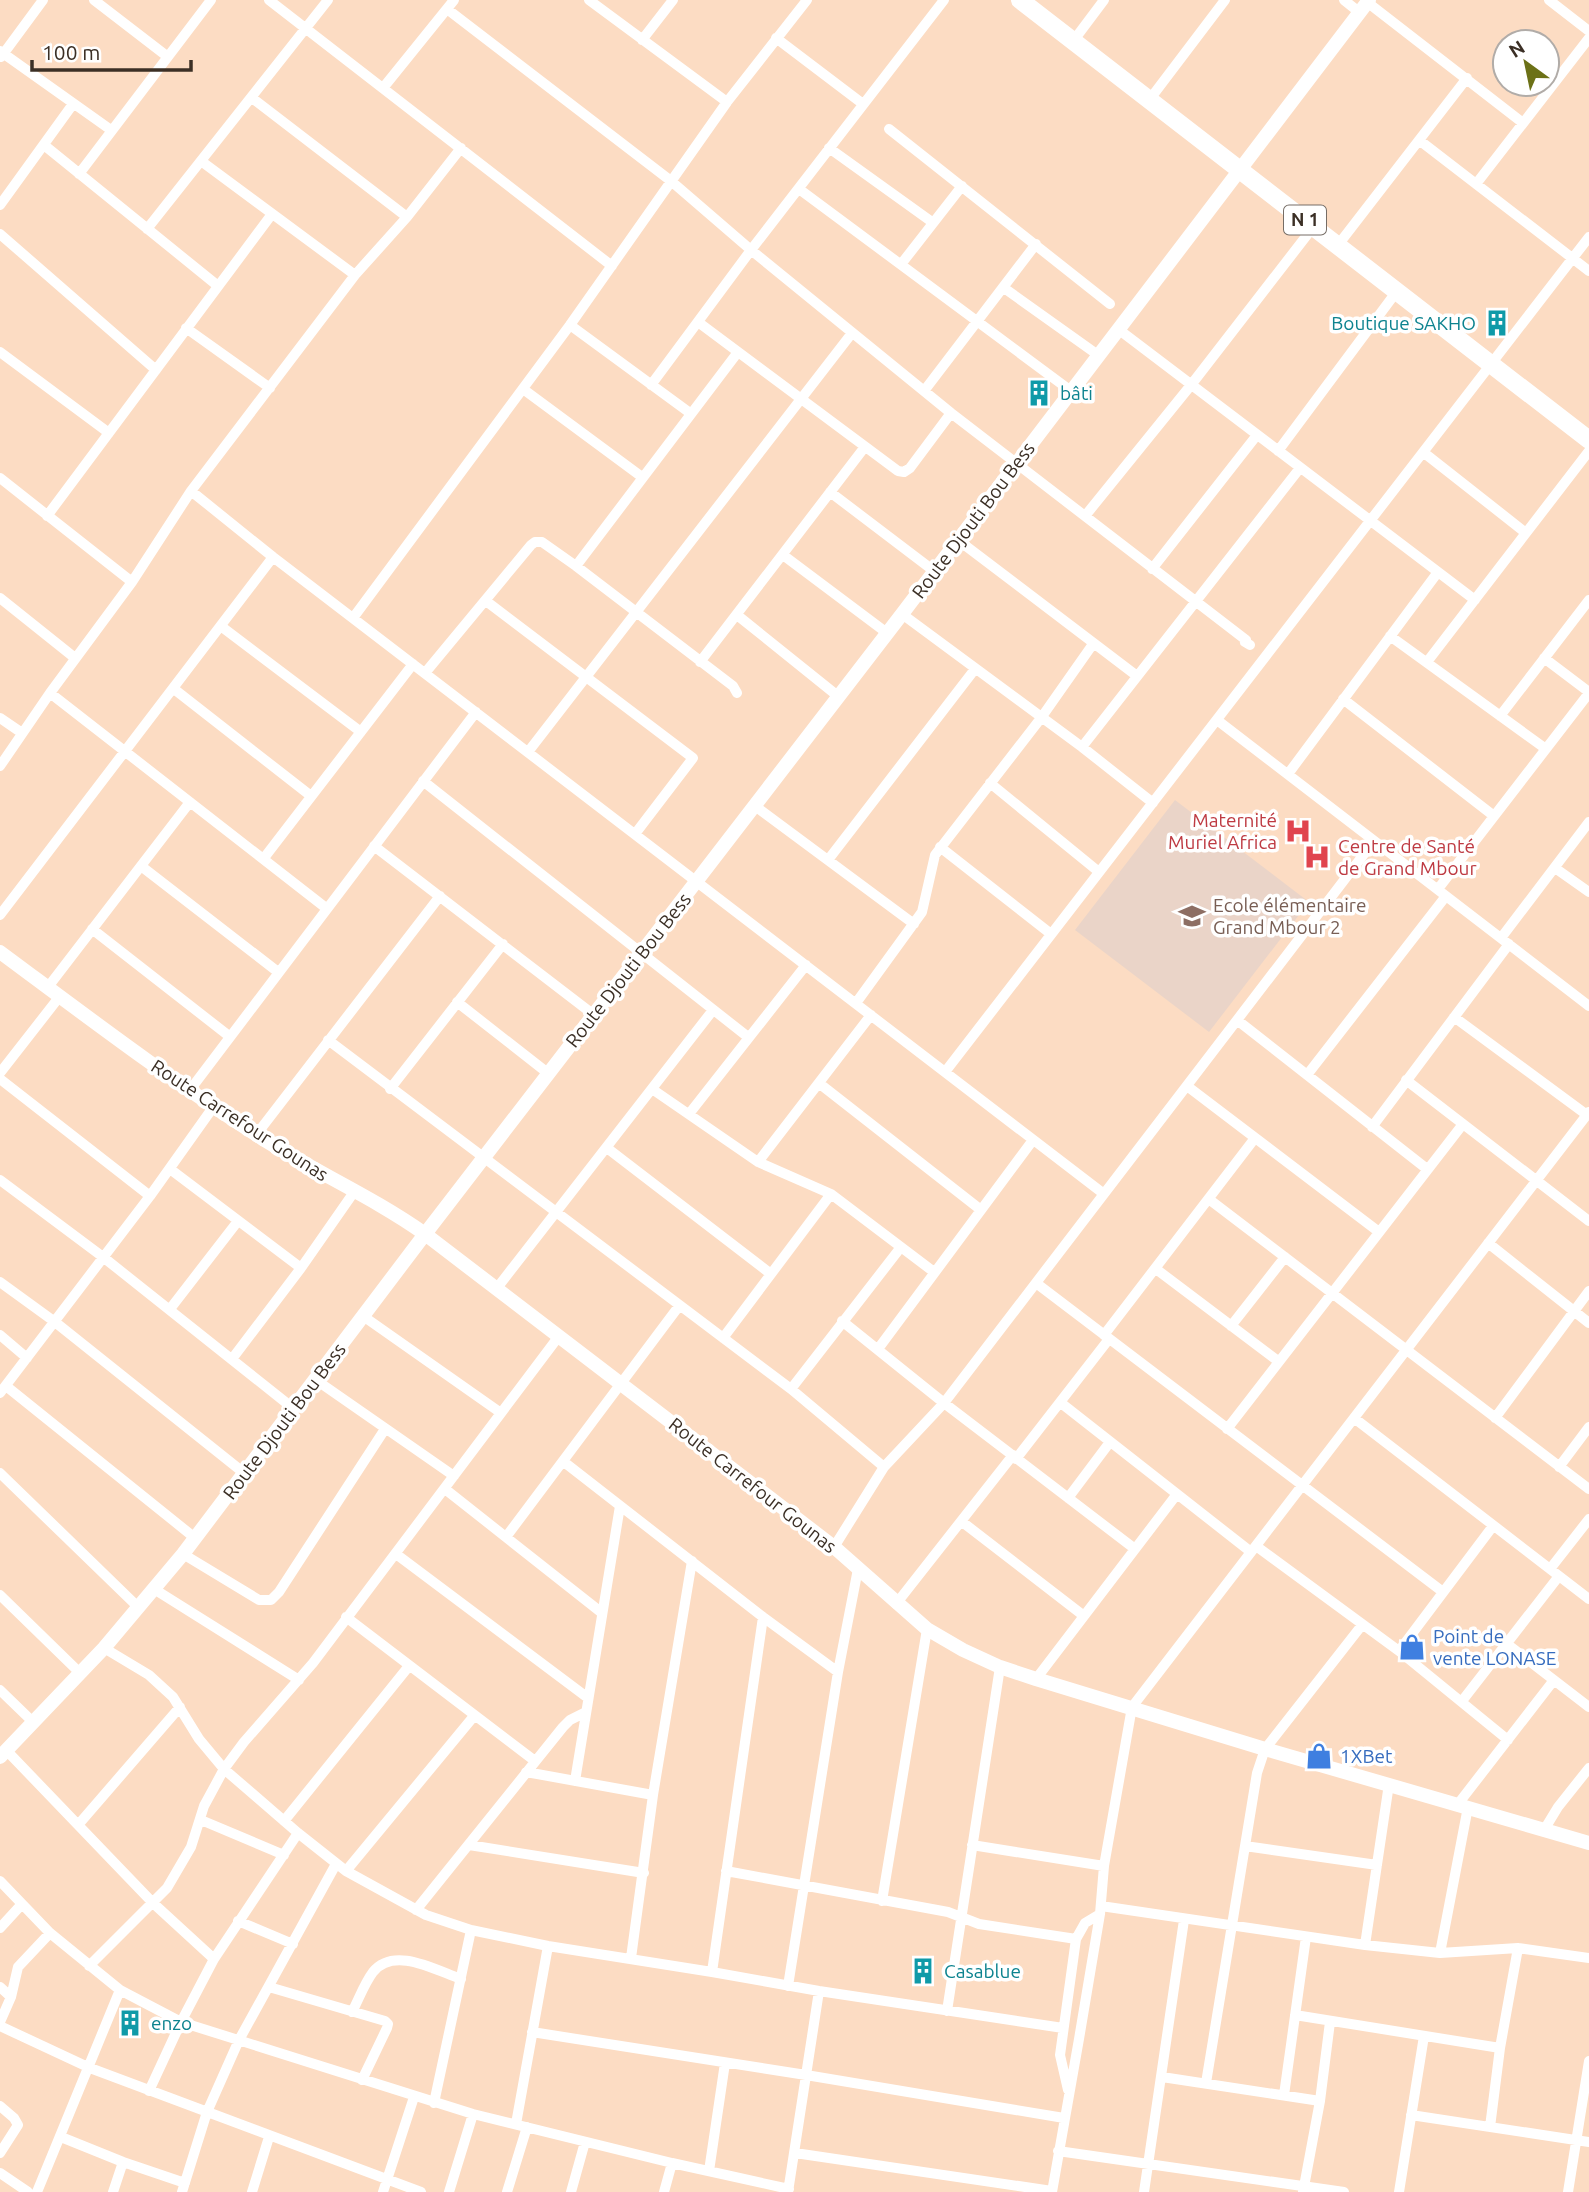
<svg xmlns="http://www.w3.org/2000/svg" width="1589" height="2192" font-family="Ubuntu,sans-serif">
	<rect width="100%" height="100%" fill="#fcdcc3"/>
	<path fill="#ead4c8" d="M1175 800 1309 902 1209 1032 1075 930Z"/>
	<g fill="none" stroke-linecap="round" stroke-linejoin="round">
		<path stroke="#fff" stroke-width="10" d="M94 0 168 57
			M269 0 612 266
			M589 0 727 102
			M1344 0 1359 12
			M1549 0 1589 31
			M1367 2 1523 123
			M447 9 671 181 751 250 951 413 1246 640 1245 642 1250 645
			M776 38 863 104
			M642 40 673 0
			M1074 40 1104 0
			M0 51 111 130
			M1 57 43 0
			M383 88 454 0
			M252 98 407 217
			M1150 99 1225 0
			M889 129 1110 304
			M1419 140 1589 271
			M44 145 218 286
			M829 148 932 222
			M201 161 355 275
			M79 174 211 0
			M1476 184 1589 38
			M799 189 1071 391
			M0 205 73 104
			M147 229 328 0
			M0 234 156 370
			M1338 245 1467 78
			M902 263 962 186
			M1004 288 1098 355
			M698 322 898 471 904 472 910 468 951 413
			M570 325 690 413
			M186 328 270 388
			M1118 329 1475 600
			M0 352 109 433
			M651 385 751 250 944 0
			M523 389 642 477
			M924 391 1036 244
			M1278 451 1397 291
			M1423 452 1526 533
			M0 478 132 582
			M191 491 273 557 1104 1194
			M830 492 934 571
			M47 516 272 214
			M1085 516 1191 385 1314 226
			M958 540 1137 676
			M783 555 887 633
			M576 566 738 352
			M1152 569 1257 435
			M0 598 75 658
			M486 601 693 758 635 834
			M902 614 1082 747 1153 803
			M737 615 839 697
			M353 618 570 325 727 102 807 0
			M222 627 361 732
			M1390 636 1546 749
			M1544 658 1589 692
			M700 662 864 448
			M1427 662 1589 451
			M425 673 531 545 535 542H542L576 566 733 686 737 693
			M174 689 311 796
			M50 693 326 908
			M1343 699 1494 816
			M1500 716 1589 600
			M0 718 22 733
			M1217 720 1589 1006
			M1082 747 1300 468
			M528 752 852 333
			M0 766 50 693 132 582 191 491 355 275 407 217 461 148
			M1288 774 1438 572
			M423 781 748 1037
			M990 783 1099 872
			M755 806 914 924
			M374 846 594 1015
			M940 847 1051 934
			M264 858 413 664
			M828 860 975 669
			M141 866 278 972
			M1555 868 1589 892
			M1438 889 1589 693
			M0 915 273 557
			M92 929 229 1036
			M1501 938 1589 822
			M48 987 190 802
			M457 1002 549 1074
			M856 1003 922 912 935 855 1041 718 1093 644
			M1454 1017 1587 1115
			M1237 1020 1427 1169
			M328 1040 791 1389 884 1467
			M945 1072 1589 237
			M0 1073 60 996
			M1307 1075 1446 896
			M0 1079 150 1196
			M1406 1080 1589 1221
			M820 1084 981 1210
			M1187 1086 1379 1232
			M390 1089 503 944
			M652 1089 758 1162 831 1194 934 1272
			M190 1090 476 712
			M689 1114 806 965
			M1372 1127 1509 944
			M256 1135 440 896
			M607 1148 771 1274
			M758 1162 871 1015
			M170 1169 301 1268
			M0 1180 103 1257 294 1409
			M1210 1200 1589 1489
			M1488 1243 1589 1323
			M1156 1269 1278 1361
			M0 1282 55 1322 244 1473
			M1036 1283 1443 1592
			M497 1288 713 1010
			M170 1309 238 1221
			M363 1316 501 1413
			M842 1321 944 1403 1135 1549
			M1231 1326 1285 1257
			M0 1335 27 1358
			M1104 1335 1255 1138
			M723 1338 831 1194
			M878 1349 1033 1140
			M232 1359 301 1268 354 1192
			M316 1380 454 1476
			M6 1386 195 1538
			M791 1389 901 1247
			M0 1393 150 1196 214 1106
			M1061 1403 1251 1552
			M1354 1418 1589 1599
			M1495 1418 1589 1291
			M1227 1429 1463 1124
			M1016 1459 1109 1339
			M564 1462 763 1617 838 1672
			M1559 1467 1589 1427
			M0 1473 138 1607
			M445 1489 602 1613
			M1068 1498 1110 1442
			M961 1521 1084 1616
			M506 1537 679 1306
			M1256 1546 1399 1651 1508 1740
			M834 1547 884 1467 944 1403 1374 841
			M183 1554 259 1600H271L279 1592 385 1429
			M396 1554 588 1698
			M1550 1569 1589 1519
			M154 1589 299 1680
			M0 1595 80 1673
			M896 1604 1013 1455
			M346 1617 535 1761
			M1507 1644 1589 1707
			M104 1648 149 1675 173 1697 199 1739 224 1769 298 1833 346 1871 426 1915 471 1930 548 1946 712 1972 819 1991 1063 2028
			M1399 1651 1493 1526
			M1036 1679 1177 1494
			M0 1690 33 1722
			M1462 1701 1559 1576
			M7 1751 153 1903 214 1959
			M526 1772 653 1795
			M575 1781 620 1506
			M1458 1804 1554 1680
			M201 1820 284 1855
			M284 1821 409 1666
			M78 1825 180 1707
			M1544 1830 1558 1807 1589 1768
			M469 1845 644 1873
			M972 1845 1104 1866
			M1245 1846 1377 1865
			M346 1871 474 1716
			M726 1871 948 1912 979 1924 1076 1939
			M0 1881 50 1933 120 1990 181 2022 473 2114 672 2163 789 2189
			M882 1901 927 1629
			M1101 1906 1365 1945 1440 1953 1518 1948 1589 1958
			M416 1910 563 1727 570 1720 586 1712
			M238 1921 293 1944
			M0 1928 22 1904
			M1365 1945 1389 1784
			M1440 1953 1468 1807
			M631 1958 653 1795 692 1561
			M89 1966 167 1888 191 1847 204 1806 224 1769 244 1742 313 1663 559 1336
			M712 1972 763 1617
			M788 1986 838 1672 858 1569
			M0 1987 11 1997
			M269 1987 385 2021 388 2024 387 2028 362 2080
			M947 2011 1000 1667
			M352 2012C359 1999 364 1984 373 1972 394 1946 435 1970 461 1979
			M1295 2015 1500 2048
			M0 2022 11 1997 18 1967 50 1933
			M0 2026 90 2068 421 2192
			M532 2032 806 2075 1064 2118
			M1162 2077 1320 2101
			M1206 2083 1257 1773 1265 1749 1362 1625
			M1068 2090 1060 2055 1076 1939 1085 1923 1100 1914
			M149 2091 181 2022 214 1959 298 1833
			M1284 2095 1306 1937
			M434 2103 471 1930
			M0 2106 14 2118 18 2125 0 2153
			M1411 2115 1589 2142
			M516 2124 548 1946
			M1490 2127 1500 2048 1518 1948
			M61 2137 123 2162 185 2183
			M1058 2151 1344 2192
			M795 2153 1052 2191
			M709 2171 725 2063
			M0 2173 28 2192
			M37 2192 120 1990
			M113 2192 123 2162
			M182 2192 207 2112 239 2040 336 1864
			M252 2192 269 2137
			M383 2192 414 2097
			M449 2192 473 2114
			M507 2192 527 2127
			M571 2192 585 2142
			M664 2192 672 2163
			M788 2192 819 1991
			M1052 2192 1079 2039 1100 1914 1104 1866 1132 1707 1589 1112
			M1144 2192 1184 1920
			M1303 2192 1320 2101 1330 2022
			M1399 2192 1424 2036
			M1568 2192 1589 2061"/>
		<path stroke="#fff" stroke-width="14" d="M0 952C85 1015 170 1080 260 1137 313 1171 373 1197 425 1234L834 1547 927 1629 963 1650 1000 1667 1036 1679 1265 1749 1589 1843
			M0 1757 104 1648 183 1554 425 1234 902 614 1369 0"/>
		<path stroke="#fff" stroke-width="18" d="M1020 0 1589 440"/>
	</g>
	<defs>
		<g id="building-bare" transform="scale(2.1)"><path d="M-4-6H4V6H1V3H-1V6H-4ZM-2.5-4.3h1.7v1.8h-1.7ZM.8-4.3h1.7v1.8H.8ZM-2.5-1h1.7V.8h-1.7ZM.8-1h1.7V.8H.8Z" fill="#0f9aa8" stroke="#fff" stroke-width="2.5" paint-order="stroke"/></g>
		<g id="hospital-bare" transform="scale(2.1)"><path d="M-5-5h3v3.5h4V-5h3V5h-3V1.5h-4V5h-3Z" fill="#e0444e" stroke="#fff" stroke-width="2.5" paint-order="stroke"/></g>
		<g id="school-bare" transform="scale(2.1)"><path d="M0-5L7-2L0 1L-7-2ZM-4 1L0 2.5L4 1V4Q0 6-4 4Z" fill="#8d6e63" stroke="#fff" stroke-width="2.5" paint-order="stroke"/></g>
		<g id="shop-bare" transform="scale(2.1)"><path d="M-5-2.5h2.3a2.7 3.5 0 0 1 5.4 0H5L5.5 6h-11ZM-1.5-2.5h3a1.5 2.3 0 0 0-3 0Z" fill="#3f7fe0" stroke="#fff" stroke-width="2.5" paint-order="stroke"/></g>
	</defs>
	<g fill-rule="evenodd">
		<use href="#building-bare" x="1497" y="323"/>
		<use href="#building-bare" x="1039" y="393"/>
		<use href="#hospital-bare" x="1298" y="831"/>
		<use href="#hospital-bare" x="1317" y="857"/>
		<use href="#school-bare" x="1192" y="916"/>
		<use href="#shop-bare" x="1412" y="1647"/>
		<use href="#shop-bare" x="1319" y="1756"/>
		<use href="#building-bare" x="923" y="1971"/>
		<use href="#building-bare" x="130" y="2023"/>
	</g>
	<g text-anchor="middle" stroke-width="7" stroke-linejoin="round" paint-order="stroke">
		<rect fill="#fff" stroke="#766d66" stroke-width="2" x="1284" y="205.5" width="42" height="29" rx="5"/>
		<g font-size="18" font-weight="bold" fill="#3b2f25">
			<text x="1305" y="226">N 1</text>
		</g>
		<g font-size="19" fill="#0d838f" stroke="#fff" text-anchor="start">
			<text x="1476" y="330" text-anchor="end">Boutique SAKHO</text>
			<text x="1060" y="400">bâti</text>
			<text x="944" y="1978">Casablue</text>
			<text x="151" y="2030">enzo</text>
		</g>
		<g font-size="19" fill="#3b2f25" stroke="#fff">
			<text transform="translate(973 520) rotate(-53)" y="7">Route Djouti Bou Bess</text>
			<text transform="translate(628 970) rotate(-52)" y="7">Route Djouti Bou Bess</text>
			<text transform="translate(240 1120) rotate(33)" y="7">Route Carrefour Gounas</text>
			<text transform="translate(284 1421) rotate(-53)" y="7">Route Djouti Bou Bess</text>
			<text transform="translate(753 1485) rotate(38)" y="7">Route Carrefour Gounas</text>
		</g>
		<g font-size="19" fill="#be3a42" stroke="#fff" text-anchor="end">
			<text x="1277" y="827">Maternité<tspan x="1277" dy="22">Muriel Africa</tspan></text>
			<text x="1338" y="853" text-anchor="start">Centre de Santé<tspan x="1338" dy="22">de Grand Mbour</tspan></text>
		</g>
		<g font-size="19" fill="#785e54" stroke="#fff" text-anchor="start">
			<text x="1213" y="912">Ecole élémentaire<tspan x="1213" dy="22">Grand Mbour 2</tspan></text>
		</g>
		<g font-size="19" fill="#366cbe" stroke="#fff" text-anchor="start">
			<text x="1433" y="1643">Point de<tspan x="1433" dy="22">vente LONASE</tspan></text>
			<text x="1340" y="1763">1XBet</text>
		</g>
	</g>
	<g transform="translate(1526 63) rotate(327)"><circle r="33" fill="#ffffff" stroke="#b1aca8" stroke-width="2"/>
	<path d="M0-5L12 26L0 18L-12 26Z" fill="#6c7117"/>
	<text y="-10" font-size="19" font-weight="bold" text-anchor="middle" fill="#3b2f25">N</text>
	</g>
	<path d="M32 60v10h159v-10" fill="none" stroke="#3b2f25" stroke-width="3.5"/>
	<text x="42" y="60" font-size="21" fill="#3b2f25" stroke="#ffffff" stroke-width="5" paint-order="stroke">100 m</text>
</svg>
